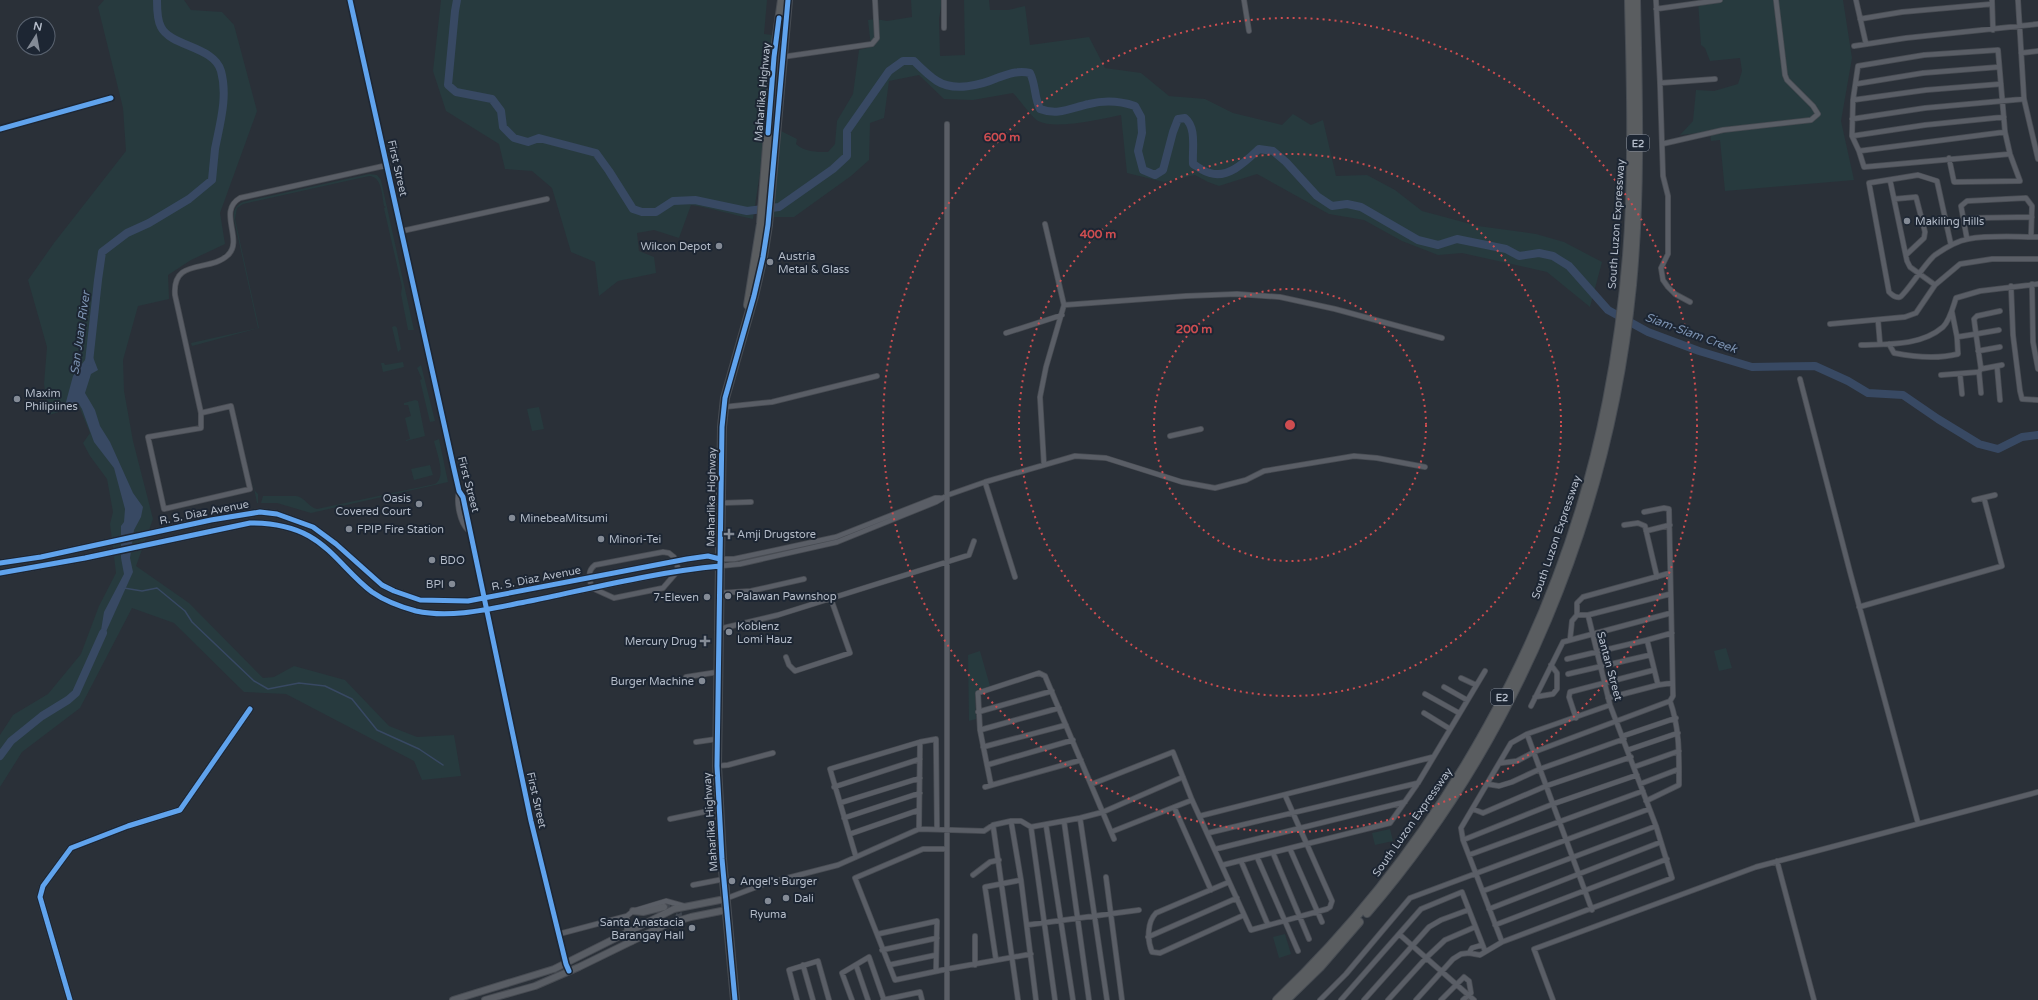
<svg xmlns="http://www.w3.org/2000/svg" width="2038" height="1000" font-family="'Varela Round',sans-serif">
	<rect width="100%" height="100%" fill="#2a3038"/>
	<path fill="#273a3e" d="M104 0H184L191 10 222 12 234 25 257 111 220 213 225 244 191 260 168 275 169 299 138 306 123 360 124 391 133 441 153 519 136 566 189 603 263 678 274 677 294 666 345 680 389 726 417 737 454 735 461 776 422 780 414 761 286 694 244 692 174 623 132 608 80 708 22 752 0 787V735L13 715 48 694 81 654 99 606 116 573 110 524 113 512 107 479 90 456 83 443 90 433 79 406 49 415 44 384 47 347 28 280 54 243 126 151 123 108 98 7Z
		M441 0H767L764 34 772 35 760 172 753 219C732 215 713 208 691 205L679 238 654 230 637 233 639 251 654 257 656 273 618 281 599 296 595 262 571 252 552 188 532 171 505 169 499 144 446 111 433 71Z
		M911 0H942L939 19 940 56 965 55 964 0H989L990 10H1008L1025 6 1030 45 1089 37 1105 68 1141 73 1169 96 1205 99 1233 113 1282 125 1293 114 1311 125 1323 120 1336 176 1367 175 1395 190 1422 211 1478 226 1536 234 1564 242 1602 262 1590 307 1547 272 1462 253 1438 255 1402 241 1364 220 1329 214 1257 174 1219 186 1208 182 1195 175 1164 182 1127 173 1121 115C1101 119 1056 130 1038 121 1032 118 1019 99 1013 93L973 100 944 99 919 75 889 81 884 118 870 123 869 160 851 176 794 217H772L777 173 779 130 797 139 796 144C805 152 816 152 828 152L835 144 837 121 853 94 859 50 871 47 868 20 876 19 887 21 912 17Z
		M1706 0H1843L1852 58 1841 121 1854 180 1725 191 1720 140 1711 141 1710 132 1680 135 1693 121 1696 90 1714 91 1738 84 1742 71 1740 58 1710 61 1705 48 1701 45 1698 1Z
		M369 174 377 175 381 180 414 330H408L401 294 402 287 385 213 384 208 386 207 384 206C382 196 382 176 369 176L243 204 237 208 235 219 259 328 192 346 191 343 258 328 234 219C233 211 235 206 243 202Z
		M395 326 397 328 401 349 398 352 392 327Z
		M403 362 404 367 383 372 381 363H384L385 365Z
		M421 365 435 421 430 422 420 380 422 379 417 368Z
		M415 400 418 401 425 436 406 441V440L410 439 405 418 411 416 408 405H404V403Z
		M539 407 544 429 532 431 527 409Z
		M439 439 448 482 311 513 277 503H257L252 478 255 491 258 494V503H261L263 496H296C305 497 308 507 317 509L435 484C447 477 436 451 434 441Z
		M430 465 433 475 414 480 411 469Z
		M1726 648 1732 668 1719 671 1714 651Z
		M980 651 990 686 975 692 976 719 969 721 968 655Z
		M1390 829 1393 841 1375 845 1372 833Z
		M1285 934 1291 954 1279 958 1273 937Z"/>
	<path fill="#384963" d="M91 352 98 370 91 374 85 393 95 410 100 426 110 442 133 493 143 507 141 517 134 530 130 558 133 572 105 634 99 643 104 612 124 574 121 558V526L124 522 125 509 114 468 94 442 82 409 79 404 69 406 66 402 73 376Z"/>
	<g fill="none" stroke-linecap="round" stroke-linejoin="round">
		<path stroke="#384963" stroke-width="1.5" d="M124 588 142 591 157 588 185 611 192 622 254 681 268 689 299 683 325 686 352 699 377 730 419 749 443 765"/>
		<path stroke="#384963" stroke-width="8" d="M457 0 455 11 448 85 456 92 492 99 501 111 503 127 514 138 528 142 539 138 596 153 609 171 633 209 642 212H656L673 201 695 200 747 211 779 207 833 169 847 156V131L889 71 903 61H914C921 68 929 76 937 81 954 92 981 85 997 78 1009 74 1018 70 1030 73 1036 85 1034 97 1040 109 1058 116 1071 108 1089 104 1105 100 1120 101 1135 106L1141 117 1142 133 1138 151 1143 170 1155 175 1163 170 1173 132 1178 119 1185 118C1197 128 1192 149 1193 164 1198 167 1204 172 1210 173 1229 179 1247 160 1259 149L1273 151 1286 162 1317 196 1332 206 1347 204 1361 207 1418 240 1438 245 1457 239 1506 249 1519 256 1539 253 1553 256 1569 266 1608 310 1648 332 1699 351 1752 367 1815 366 1848 381 1868 393 1903 395 1938 419 1979 444 1998 449 2022 437 2038 435
			M89 362 98 280 102 252 127 233 149 223 189 199 212 180C213 170 214 159 215 149 220 123 228 97 221 71 214 46 171 47 161 27 157 20 157 8 157 0
			M0 756 11 741 42 716 68 700 76 693 103 633"/>
		<path stroke="#3f454e" stroke-width="6" stroke-dasharray="6 3" stroke-linecap="butt" d="M664 907H673L679 914 677 923 670 928"/>
		<g stroke="#484c53" stroke-width="6">
			<path id="street" d="M350 0 454 469 459 491 463 497 531 821 566 964 569 971
				M1244 0 1249 31
				M1656 0 1660 83 1715 79
				M1856 0 1866 44
				M1992 0 1993 30
				M2018 0 2024 99 2038 159
				M1656 9 1720 0
				M1860 19 1902 12 1992 4
				M944 28V0
				M1854 46 1906 38 2038 24
				M2021 53 2038 51
				M782 57 872 44 877 38 875 0
				M1660 83 1663 176 1668 196V254L1661 268 1663 280 1668 287 1675 294 1690 302
				M1856 84 1923 73 1999 67
				M1853 100 1926 90 2001 84
				M1852 119 1925 108 2024 99
				M947 124V1000
				M0 129 111 98
				M1852 136 1925 125 2004 117
				M1662 144 1723 130 1811 120 1818 114 1813 106 1787 80 1785 75 1776 0
				M1859 151 2005 132
				M1949 158 1954 182 2020 181 2010 154 2005 132 1998 50 1924 55 1858 66 1853 100 1852 136 1859 151 1864 167 2010 154
				M1890 180 1907 261 1910 267 1935 285
				M1894 199 1916 197 1925 232 1924 238 1906 255
				M1964 221 1972 218 2032 217
				M402 231 547 199
				M1967 239 1961 206 1967 201 2026 198 2032 206 2031 237
				M1951 245 1937 181 1918 175 1869 183 1889 292C1892 295 1895 298 1900 297 1905 295 1926 262 1935 255 1945 248 1956 241 1968 239 1990 235 2015 237 2038 237
				M2032 284 2033 342 2038 369
				M2011 286 2013 335 2020 391 2022 399 2038 400
				M1064 305 1186 296 1237 294 1280 297 1335 309 1442 338
				M1878 320 1880 344
				M1830 324 1905 317 1916 313 1935 285 1960 264 1992 259H2038
				M1999 330 1976 334 1981 369 2002 365
				M1006 333 1062 315
				M1957 337 1976 334 1974 319 1977 316 2000 311
				M1889 344 1894 353C1914 357 1938 359 1958 354L1957 337 1952 312
				M1861 345C1888 344 1921 346 1943 327 1950 320 1953 307 1956 298L1980 291 2038 284
				M1978 351 2000 347
				M1997 366 2000 400
				M1979 372 1981 393
				M1960 374 1962 394
				M1941 375 1979 372 1981 369
				M1800 379 1850 572 1918 823
				M724 407 772 402 877 376
				M201 413 231 406 250 489 164 509 148 437 201 428V413L175 295C172 257 210 273 228 255 244 240 217 211 240 198L388 165
				M1170 436 1201 429
				M1044 465 1040 397 1046 367 1064 305 1045 224
				M985 482 1015 577
				M459 491C456 503 460 522 468 530
				M1974 500 1995 495
				M721 503 751 502
				M1624 525 1638 523 1645 526 1657 577
				M1646 531 1670 525
				M663 552 669 553 674 557 678 568 676 573 663 588 614 598 592 588C589 579 587 571 595 565Z
				M720 559H734L836 537 935 498H940
				M720 566 740 564 837 542 936 502 948 495 985 482 1075 456 1106 458 1182 482 1215 488 1246 480 1264 471 1354 456 1377 458 1425 467
				M720 593 751 591 804 579
				M1670 594 1588 615H1577V603L1583 597 1670 573
				M1859 607 2002 566 1984 498
				M719 629 778 615 969 555 974 541
				M1672 633 1647 640 1658 685 1672 683
				M1570 640 1572 621 1577 615
				M786 657 789 665 795 671 850 653 831 599
				M1567 659 1647 640
				M1568 674 1650 655
				M686 677 718 672
				M1461 678 1476 685
				M1444 687 1467 700
				M1425 694 1459 713
				M1535 697 1553 694 1557 689V673L1551 665
				M1608 698 1658 685
				M1531 706 1563 642 1671 613
				M978 712 1052 691
				M1424 713 1450 729
				M1576 718 1569 697 1570 692 1654 670
				M980 730 1059 708
				M1527 734 1592 910
				M1623 736 1676 718
				M696 742 717 739
				M983 747 1066 725
				M1628 750 1678 733
				M1501 763 1517 761 1534 752 1670 701 1673 696 1669 509 1664 508 1644 512
				M987 765 1073 740
				M717 766 728 765 773 753
				M1634 767 1679 751
				M1092 784 1173 752 1192 800 1251 930 1327 909 1330 907 1332 901 1285 795
				M1487 784 1499 786 1512 782 1540 769 1624 739
				M1640 784 1679 769
				M991 785 980 730 978 693 1039 673 1045 676 1114 839
				M834 787 920 759
				M985 787 1081 760
				M1646 801 1679 785C1679 756 1680 729 1670 701
				M840 803 920 778
				M1174 807 1211 890
				M1473 809 1483 813 1546 786 1631 757
				M1200 816 1433 757
				M844 818 920 793
				M1080 818 1107 1000
				M670 819 718 809
				M1011 821 1021 880 1036 1000
				M1064 821 1089 1000
				M993 825 1018 1000
				M1046 825 1073 1000
				M1031 827 1055 1000
				M919 829 920 742 936 739 937 829
				M1111 832 1192 800
				M1208 833 1418 783
				M850 834 919 810
				M1463 840 1553 804 1637 775
				M947 849H923L855 878 895 980 947 969 1031 954
				M1216 849 1405 802
				M1290 849 1322 922
				M1273 853 1309 939
				M1469 855 1643 791
				M856 857 830 769 920 742
				M1257 857 1298 951
				M1241 861 1268 925
				M1777 861 1814 1000
				M1223 865 1390 823 1418 783 1485 671
				M973 875 990 862 999 860
				M1106 877 1122 1000
				M1229 882 1156 913C1147 922 1147 940 1152 952L1160 953 1244 915
				M693 885 724 879
				M1483 891 1656 826
				M725 899 764 884 838 865 919 829 984 831 993 825 1011 821H1021L1031 827 1080 818 1103 812 1183 777
				M1489 909 1661 842
				M627 916V933L632 942
				M1027 925 1139 910
				M1495 925 1667 859
				M559 934 627 916 633 911 666 901 684 906
				M878 934 937 921 936 971
				M1399 934 1474 1000
				M1148 937 1237 898
				M1502 942 1463 840 1461 828 1511 743 1527 734 1610 705
				M882 950 937 938
				M1469 953 1472 948 1482 945
				M996 960 985 887 1021 880
				M803 965 813 1000
				M856 965 868 1000
				M889 965 936 955
				M975 965V936
				M797 1000 789 970 818 961 829 1000
				M852 1000 842 973 869 957 884 1000
				M883 1000 920 992 922 1000
				M1320 1000 1346 974 1410 898 1649 809
				M1341 1000 1421 909 1462 892 1485 951
				M1364 1000 1429 927 1441 920 1468 910
				M1388 1000 1427 957 1445 940 1475 927
				M1416 1000 1453 959 1461 954 1469 953 1480 955 1502 942 1672 878 1656 826 1610 705 1588 615
				M1441 1000 1464 977 1469 981 1471 993 1463 1000
				M1553 1000 1534 949 1756 867 2038 792"/>
		</g>
		<g stroke="#484c53" stroke-width="8">
			<path id="secondary" d="M0 563 41 557 211 520 260 512 277 514 313 527 336 544 382 585 394 591 420 600 468 601 687 559 708 556 720 559
				M0 573 85 558 250 523C271 523 291 526 309 536 334 550 349 575 372 592 385 601 401 607 416 611 453 619 493 608 530 601 593 588 656 572 720 566
				M633 911 643 912 664 907
				M70 1000 40 897 43 886 71 848 128 826 180 810 250 709
				M453 1000 554 969 674 909 725 899
				M485 1000 535 986 579 967 667 924 691 917 726 910"/>
		</g>
		<g stroke="#474c53" stroke-width="10">
			<path id="highway" d="M748 305 761 224 774 57 782 0
				M1367 913C1517 739 1610 512 1632 285 1641 190 1638 95 1636 0
				M735 1000 722 859 717 766 722 427 725 398 754 296 763 257 768 225 788 0
				M1277 1000C1443 842 1563 627 1607 401 1623 320 1631 236 1631 154 1632 103 1630 51 1629 0
				M1286 1000 1320 967 1359 922"/>
		</g>
		<use href="#street" stroke="#5a5e66" stroke-width="4.5"/>
		<use href="#secondary" stroke="#595d64" stroke-width="6"/>
		<use href="#highway" stroke="#5a5d60" stroke-width="8"/>
		<g stroke="#1d2633" stroke-width="8">
			<path id="cycleway" d="M350 0 454 469 459 491 463 497 531 821 566 964 569 971
				M0 129 111 98
				M768 133 774 57 779 18
				M0 563 41 557 211 520 260 512 277 514 313 527 336 544 382 585 394 591 420 600 468 601 687 559 708 556 720 559
				M0 573 85 558 250 523C271 523 291 526 309 536 334 550 349 575 372 592 385 601 401 607 416 611 453 619 493 608 530 601 593 588 656 572 720 566
				M70 1000 40 897 43 886 71 848 128 826 180 810 250 709
				M735 1000 722 859 717 766 722 427 725 398 754 296 763 257 768 225 788 0"/>
		</g>
		<use href="#cycleway" stroke="#60a3ed" stroke-width="5"/>
	</g>
	<g fill="none" stroke="#ce4d50" stroke-width="2" stroke-dasharray="2 4">
		<circle cx="1290" cy="425" r="136"/>
		<circle cx="1290" cy="425" r="271"/>
		<circle cx="1290" cy="425" r="407"/>
	</g>
	<g fill="#848b96" stroke="#1d2633" stroke-width="1.5">
		<circle cx="1907" cy="221" r="4"/>
		<circle cx="719" cy="246" r="4"/>
		<circle cx="770" cy="262" r="4"/>
		<circle cx="17" cy="399" r="4"/>
		<circle cx="419" cy="504" r="4"/>
		<circle cx="512" cy="518" r="4"/>
		<circle cx="349" cy="529" r="4"/>
		<path d="M727 528h4v4h4v4h-4v4h-4v-4h-4v-4h4z"/>
		<circle cx="601" cy="539" r="4"/>
		<circle cx="432" cy="560" r="4"/>
		<circle cx="452" cy="584" r="4"/>
		<circle cx="728" cy="596" r="4"/>
		<circle cx="707" cy="597" r="4"/>
		<circle cx="729" cy="632" r="4"/>
		<path d="M703 635h4v4h4v4h-4v4h-4v-4h-4v-4h4z"/>
		<circle cx="702" cy="681" r="4"/>
		<circle cx="732" cy="881" r="4"/>
		<circle cx="786" cy="898" r="4"/>
		<circle cx="768" cy="901" r="4"/>
		<circle cx="692" cy="928" r="4"/>
	</g>
	<g text-anchor="middle" stroke-width="4" stroke-linejoin="round" paint-order="stroke">
		<g fill="#1d2633" stroke="#878f9c" stroke-width="1">
			<rect x="1627" y="135" width="22" height="16" rx="3"/>
			<rect x="1491" y="689" width="22" height="16" rx="3"/>
		</g>
		<g font-size="10" font-weight="bold" fill="#b4bcc9">
			<text x="1638" y="147">E2</text>
			<text x="1502" y="701">E2</text>
		</g>
		<g font-size="11" fill="#b4bcc9" stroke="#1d2633">
			<text transform="translate(762 92) rotate(-85)" y="4">Maharlika Highway</text>
			<text transform="translate(398 168) rotate(77)" y="4">First Street</text>
			<text transform="translate(1616 224) rotate(-86)" y="4">South Luzon Expressway</text>
			<text transform="translate(469 484) rotate(75)" y="4">First Street</text>
			<text transform="translate(711 497) rotate(-89)" y="4">Maharlika Highway</text>
			<text transform="translate(204 512) rotate(-11)" y="4">R. S. Diaz Avenue</text>
			<text transform="translate(1556 537) rotate(-71)" y="4">South Luzon Expressway</text>
			<text transform="translate(536 578) rotate(-11)" y="4">R. S. Diaz Avenue</text>
			<text transform="translate(1610 666) rotate(75)" y="4">Santan Street</text>
			<text transform="translate(537 800) rotate(77)" y="4">First Street</text>
			<text transform="translate(710 822) rotate(-94)" y="4">Maharlika Highway</text>
			<text transform="translate(1412 822) rotate(-55)" y="4">South Luzon Expressway</text>
		</g>
		<g font-size="11" fill="#b4bcc9" stroke="#1d2633" text-anchor="start">
			<text x="1915" y="225">Makiling Hills</text>
			<text x="711" y="250" text-anchor="end">Wilcon Depot</text>
			<text x="778" y="260">Austria<tspan x="778" dy="13">Metal &amp; Glass</tspan></text>
			<text x="25" y="397">Maxim<tspan x="25" dy="13">Philipiines</tspan></text>
			<text x="411" y="502" text-anchor="end">Oasis<tspan x="411" dy="13">Covered Court</tspan></text>
			<text x="520" y="522">MinebeaMitsumi</text>
			<text x="357" y="533">FPIP Fire Station</text>
			<text x="737" y="538">Amji Drugstore</text>
			<text x="609" y="543">Minori-Tei</text>
			<text x="440" y="564">BDO</text>
			<text x="444" y="588" text-anchor="end">BPI</text>
			<text x="736" y="600">Palawan Pawnshop</text>
			<text x="699" y="601" text-anchor="end">7-Eleven</text>
			<text x="737" y="630">Koblenz<tspan x="737" dy="13">Lomi Hauz</tspan></text>
			<text x="697" y="645" text-anchor="end">Mercury Drug</text>
			<text x="694" y="685" text-anchor="end">Burger Machine</text>
			<text x="740" y="885">Angel's Burger</text>
			<text x="794" y="902">Dali</text>
			<text x="768" y="918" text-anchor="middle">Ryuma</text>
			<text x="684" y="926" text-anchor="end">Santa Anastacia<tspan x="684" dy="13">Barangay Hall</tspan></text>
		</g>
		<g font-size="12" font-style="italic" fill="#7c92b1" stroke="#1d2633">
			<text transform="translate(80 333) rotate(-82)" y="4">San Juan River</text>
			<text transform="translate(1691 333) rotate(20)" y="4">Siam-Siam Creek</text>
		</g>
	</g>
	<circle cx="1290" cy="425" r="6" fill="#ce4d50" stroke="#1d2633" stroke-width="2"/>
	<g font-size="12" text-anchor="middle" font-weight="bold" fill="#ce4d50" stroke="#1d2633" stroke-width="4" stroke-linejoin="round" paint-order="stroke">
		<text x="1002" y="141">600 m</text>
		<text x="1098" y="238">400 m</text>
		<text x="1194" y="333">200 m</text>
	</g>
	<g transform="translate(36 36) rotate(11)"><circle r="19" fill="#1d2633" stroke="#59626f"/>
	<path d="M0-3L7 15L0 10L-7 15Z" fill="#848b96"/>
	<text y="-6" font-size="11" font-weight="bold" text-anchor="middle" fill="#b4bcc9">N</text>
	</g>
</svg>
